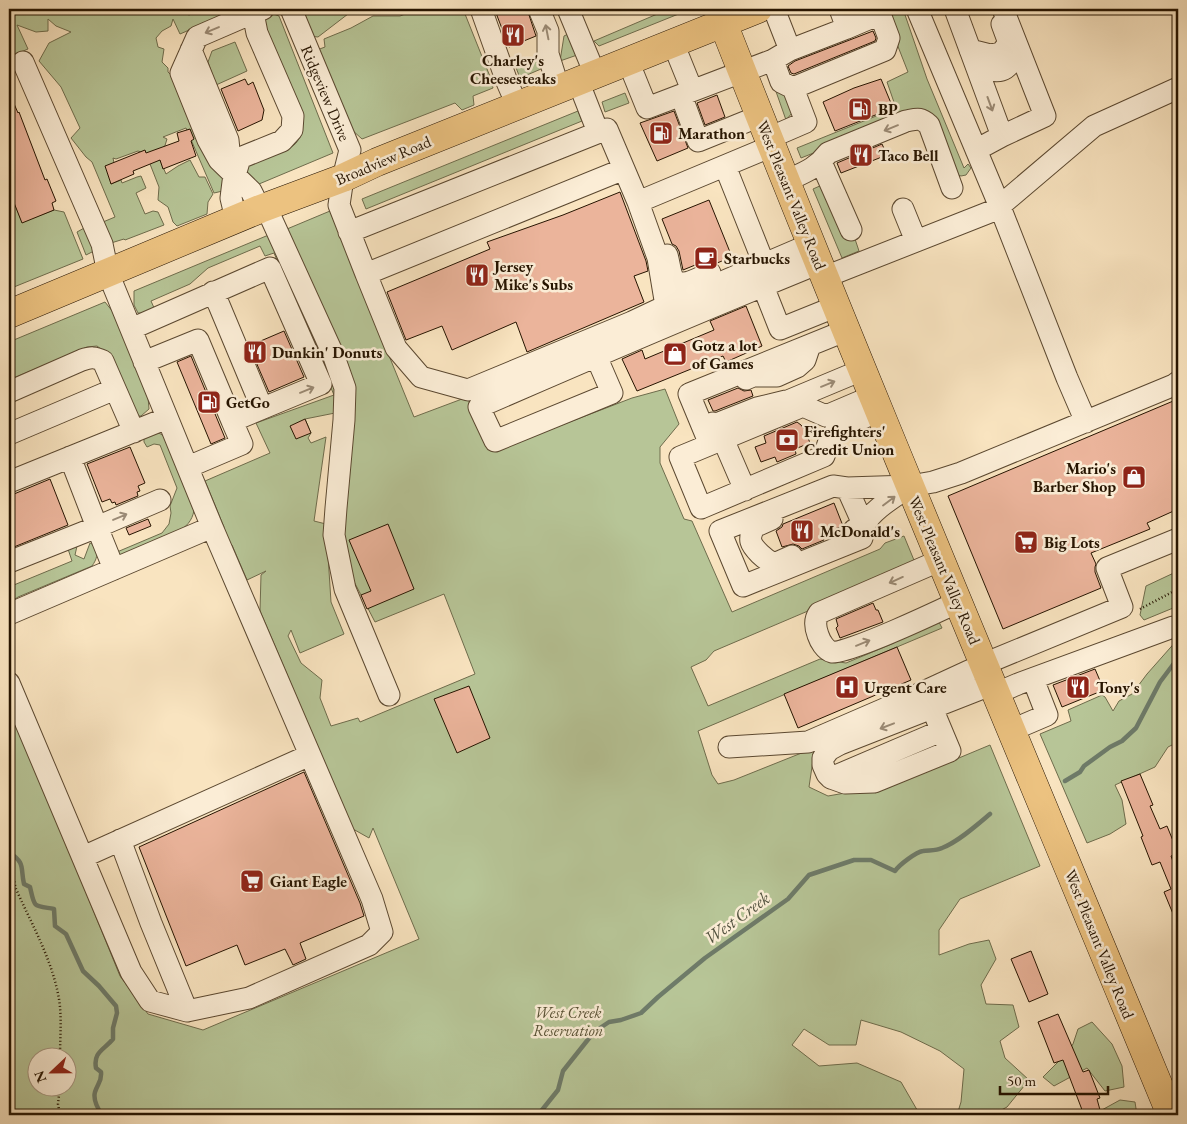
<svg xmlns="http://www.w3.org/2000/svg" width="1187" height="1124" font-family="'EB Garamond',serif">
	<rect width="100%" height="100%" fill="#f9e4c0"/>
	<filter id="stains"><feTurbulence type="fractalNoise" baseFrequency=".004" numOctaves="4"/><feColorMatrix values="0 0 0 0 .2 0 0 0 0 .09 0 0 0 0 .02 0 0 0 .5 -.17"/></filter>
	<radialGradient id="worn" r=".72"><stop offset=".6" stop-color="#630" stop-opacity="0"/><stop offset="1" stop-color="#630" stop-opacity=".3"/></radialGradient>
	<path fill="#b7c597" stroke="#6e6c4c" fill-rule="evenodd" d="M9 9H176L189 15 203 9H238L180 34 173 19 171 26 162 31 156 38 158 47 164 49 162 62 168 68V72L172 76 186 114 193 116 225 179 227 190 214 193 186 128 163 137 167 139 163 152 152 156 138 151 116 159 113 158 114 163 111 184 121 180 122 183 137 177 141 176 146 188 136 193 145 214 153 211 158 212 164 225 125 240 124 239 111 243 103 222 115 217 92 162 86 157 71 138 80 128 61 87 39 61 49 43 71 32 56 26 48 19V31L36 32 17 25 28 49 9 57Z
		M298 9H346L348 14 318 37 309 36Z
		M418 9H463L491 79 493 88 473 96 474 105 462 110 455 103 362 139 351 129 317 50 325 47 324 39 351 28 373 16H400Z
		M557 9H561L580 54 560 61 564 36 568 34Z
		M669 9H677L681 13 599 46 594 41Z
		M888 9H903L927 79 964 168 968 164 971 168 966 175 961 176 951 173 919 111 801 158 797 148 896 108 887 82 908 72 886 16Z
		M271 13 279 16 333 153 259 184 245 178V168C260 158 280 156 294 145 297 143 299 138 301 135L261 23Z
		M235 42 247 71 216 85 208 62 212 51Z
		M541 55V69L520 78 515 65Z
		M773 83 787 94 792 113 786 120Z
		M625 93 629 103 605 112 602 102Z
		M578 111 582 121 366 209 362 199Z
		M155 159 160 160 166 174 178 166 190 160 199 177H205L213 194 208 202 207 214 177 226 173 222 168 207 158 200 159 187 150 164Z
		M822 185 855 239 859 251 842 258 813 189Z
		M9 190 22 222 54 210 64 212 83 259 9 289Z
		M330 211 414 417 470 396 494 451 632 398 665 389 679 424 660 447V463L684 519 692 521 732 612 880 549 885 543 904 536 916 565 714 651 706 660 691 667 708 706 820 659 846 663 894 643 906 632 938 620 942 628 698 731 712 775 718 784 734 780 824 744 813 760 809 787 828 796 879 787 875 793 990 745 1040 866 960 899 939 930V955L969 944 989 940 996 959 981 985 986 1004 1013 1005 1019 1027 1000 1041 1005 1058 1029 1080 1007 1107 992 1115H957L961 1102 964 1069 940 1051 901 1032 861 1020 856 1045H829L804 1029 792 1045 819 1066 857 1063 901 1082 920 1115H9V703L120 976 148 1014 203 1030 419 939 373 828 369 838 353 829 260 611 261 575 266 571 247 580 232 545 222 535 224 527 205 481 270 453 256 423 334 395 274 253 265 256 260 246 208 268 190 284 151 301 155 310 149 314 138 313 134 305V291L271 234 337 385 335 413 305 419 311 433 308 438 311 443 326 437 314 521 326 524 331 602 344 634 300 653 291 630 288 636 301 663 322 680 320 698 331 726 358 718 360 722 475 674 444 594 375 622 347 568 341 528 355 395 287 229ZM38 1056H68V1086H38Z
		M86 227 96 250 86 255 77 232Z
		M105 302 113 312 148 397 149 409 141 416H132L105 352 97 346 87 347 9 380V342Z
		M150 433H159L167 438 195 503C194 514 192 522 182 529L119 556 117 552 162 533 169 524 171 513 170 506 177 488 160 445 154 444 147 447 144 442V436Z
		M90 543 96 546C98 554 97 559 92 566L18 597 9 603V587L72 561 68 549 77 546 75 555 84 559Z
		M1178 571V606L1144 620 1140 615 1146 586Z
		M1178 639V742L1168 747 1155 767 1115 785 1122 800 1126 824 1110 834 1087 843 1040 734 1071 721 1068 710 1102 695 1105 697 1113 711 1119 701 1132 694 1147 674Z
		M1092 1022 1112 1044 1122 1066 1124 1087 1105 1091 1087 1068 1054 1086 1043 1077 1066 1054 1073 1044 1078 1029Z
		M1120 1100 1135 1102 1137 1115H1087L1100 1111Z"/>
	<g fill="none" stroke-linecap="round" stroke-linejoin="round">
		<path stroke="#6e7b69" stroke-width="4.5" d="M1065 781 1080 772 1084 766 1110 747 1122 741 1136 728 1160 682 1178 658
			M9 852C26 864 20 866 24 884L30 887C35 908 32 905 54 909L55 926 66 934 83 971 99 986 116 1006 117 1013 113 1028V1039C104 1050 93 1052 96 1068L101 1072C102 1081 98 1083 95 1092 93 1099 98 1109 102 1115
			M538 1115 558 1090 563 1071 594 1032 609 1022 621 1020 641 1013 658 997 705 958 788 899 809 875 854 860H871L895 871C899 865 916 852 923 851 929 850 936 851 942 848 958 842 977 825 990 814"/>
	</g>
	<path fill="#ebb49b" stroke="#261400" d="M504 9H527L536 36 509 47 496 13Z
		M873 31 876 38 875 41 794 74 791 73 788 66 795 61Z
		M245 79 248 85 253 82 264 110 262 120 238 131 221 89Z
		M881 79 893 108 835 131 823 102 854 88Z
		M9 92 18 113 19 112 45 180 47 179 56 201 52 203 54 210 22 223 9 190Z
		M717 95 725 117 705 125 697 103Z
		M674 111 688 148 657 161 640 123Z
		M190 129 194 139 191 141 196 156 163 169 160 160 133 171 134 174 111 184 105 166 145 150 146 153 179 141 177 133Z
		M882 144 887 155 841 173 837 163Z
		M620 192 646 261 648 271 634 276 644 302 527 352 516 322 452 350 442 326 406 340 387 292 490 249 487 242 563 215Z
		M709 200 732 257 717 263 712 261H705L683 270 679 251 676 246 672 244 662 219Z
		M746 306 762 346 726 362 723 356 637 391 622 359 642 350 645 359 714 330 710 321Z
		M284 331 304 377 269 392 249 346Z
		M191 356 225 438 211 444 177 362Z
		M738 388 744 391 751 390 753 396 715 411H713L708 400Z
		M1178 399V509L1147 523 1150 529 1091 553 1096 564 1095 567V572L1101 588 1003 629 948 496Z
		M305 419 311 433 296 439 290 426Z
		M797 422 801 425 805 430 810 443 795 449 796 454 777 462 775 457 761 462 755 447 766 443 764 436Z
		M130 447 145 483 138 486 140 491 137 492 138 496 116 505 115 502 112 503 110 499 102 502 87 464Z
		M50 479 68 525 9 549V494H14Z
		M834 503 843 526 821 534 824 540 802 549 799 546 793 544 782 547 776 531 782 527 783 524Z
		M148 519 151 526 129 535 126 528Z
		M388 524 414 589 367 609 361 595 371 591 349 540Z
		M873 603 876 610H878L883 622 840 638 836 628 838 626 836 619Z
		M897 647 911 680 798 728 784 694Z
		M1095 669 1104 690 1062 707 1053 685Z
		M469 686 490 738 457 753 434 699Z
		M304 772 360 903 364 916 300 943 306 959 293 965 285 949 245 965 237 945 186 966 139 847Z
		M1140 774 1153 805 1150 806 1160 829 1167 826 1178 853 1171 856 1178 875V926L1164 892 1171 889 1160 862 1152 865 1141 837 1143 836 1121 781Z
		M1031 951 1048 994 1029 1002 1011 959Z
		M1058 1014 1083 1072 1089 1070 1100 1098 1097 1099 1100 1110 1084 1115 1063 1060 1054 1063 1038 1022Z"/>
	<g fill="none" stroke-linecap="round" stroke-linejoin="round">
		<g stroke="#5b4830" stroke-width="23">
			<path id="minor" d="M291 9 350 150 343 178 339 205 366 274
				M481 9 507 82 517 105
				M539 9 548 31V54L559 89
				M568 9 595 74
				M774 9 790 50
				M917 9 1000 207 1067 378 1086 422
				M955 9 1002 136
				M257 11 197 37 181 73 208 140 219 160 251 191 260 209
				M673 43 692 90
				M191 50 228 140 231 171
				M970 50 990 55 1001 53 1009 43 1002 24
				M628 61 647 108 773 60 790 50 847 28
				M977 68C995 71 1006 76 1014 56L1009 43
				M578 81 598 132
				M793 88 885 50 889 38 880 14 847 28 840 9
				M681 95 698 141 760 116
				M769 138 806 122 793 88 781 82 773 60
				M772 146 638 202 658 258 666 306 811 244
				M976 150 1002 136 1045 116 1003 9
				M821 162 851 230
				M725 166 764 264
				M786 181C803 173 816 169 828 153L906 121C917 119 920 117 929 125L952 188
				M638 202 624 169 366 274 396 348 421 377 468 390 632 322 666 306
				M266 207 333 354 345 388 344 420 336 508 334 535 345 589 389 695
				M903 209 916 241
				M236 219 231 198 233 182 240 158 282 141 292 130 293 116 257 33 254 18 257 11 263 9
				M349 232 607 129 624 169
				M667 255C669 261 670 273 673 278 681 290 700 277 710 273
				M819 263 763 286 780 329 837 306
				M825 277 995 210 1094 126 1178 88
				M213 292 219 305 262 408
				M131 329 270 268 321 384 232 421 242 444 188 467
				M596 356 612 393 495 441 479 407C573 366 668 325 763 286
				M144 362 198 340 232 421
				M746 379 753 376H777L797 367 805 360 810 345
				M9 392 82 360C91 357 95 357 103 361L134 432
				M873 396 826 416 803 406 680 457 701 508 824 456 829 441 837 429 879 411
				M783 403 862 370
				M713 423 714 425 757 408 786 401
				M727 426 706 435 689 394 847 330
				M9 434 115 389
				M723 439 745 490
				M9 482 167 418
				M910 486C896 496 871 510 864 526 863 529 863 534 862 538L743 586 720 531 833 486 847 488 910 486 933 482 961 473 1174 385 1178 382
				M847 488 864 526 854 530
				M772 519 754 527C748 540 750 544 760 554 764 558 768 561 774 564L792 556
				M941 560 819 613C814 620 815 627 818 635 820 641 825 650 832 652 846 655 939 611 958 602
				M9 562 97 527 70 457
				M114 569 97 527 160 500
				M9 614 212 527
				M9 683 131 972 150 1001 187 1011 249 998 369 945 382 932 372 899 212 527 108 273 102 244 23 62
				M997 693 1018 684 1173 627
				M932 708 950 751 874 782 845 783 831 778 827 774 823 765V758L829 750 840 744 993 684
				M1012 730 1047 715 1033 679
				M729 747 808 742 919 694 984 664 1122 607 1107 568 1178 539
				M831 778 941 731
				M120 840 151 923 187 1011
				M83 857 310 755"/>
		</g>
		<g stroke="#261400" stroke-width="29">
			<path id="major" d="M719 9 723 23C867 389 1021 752 1171 1115
				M9 314 260 209 343 178 377 162 758 9"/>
		</g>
		<path stroke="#261400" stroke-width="2.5" stroke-dasharray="1 2.5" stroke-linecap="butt" d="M1140 609 1178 589
			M9 749C19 795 4 843 16 889 32 925 52 959 59 999 62 1018 60 1037 60 1056
			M60 1115 58 1104 60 1086"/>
		<use href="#minor" stroke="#fbedd6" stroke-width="21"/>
		<use href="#major" stroke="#ecc280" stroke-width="28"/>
	</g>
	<defs><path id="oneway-shaft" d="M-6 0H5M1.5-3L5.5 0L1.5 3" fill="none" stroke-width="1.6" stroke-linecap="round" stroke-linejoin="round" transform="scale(1.25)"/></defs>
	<g stroke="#9b8b76">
		<use href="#oneway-shaft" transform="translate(212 30) rotate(157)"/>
		<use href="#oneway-shaft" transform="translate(547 32) rotate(-101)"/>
		<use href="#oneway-shaft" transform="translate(990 104) rotate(70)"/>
		<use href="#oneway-shaft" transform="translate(891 128) rotate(158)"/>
		<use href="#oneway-shaft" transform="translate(828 384) rotate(-22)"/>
		<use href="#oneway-shaft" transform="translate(307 390) rotate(-22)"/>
		<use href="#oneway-shaft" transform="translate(889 501) rotate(-37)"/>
		<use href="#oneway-shaft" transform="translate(120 517) rotate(-23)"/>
		<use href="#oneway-shaft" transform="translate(896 580) rotate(156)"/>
		<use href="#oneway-shaft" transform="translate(863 643) rotate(-22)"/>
		<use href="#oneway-shaft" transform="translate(887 726) rotate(159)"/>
	</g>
	<defs>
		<g id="restaurant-square" transform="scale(1.25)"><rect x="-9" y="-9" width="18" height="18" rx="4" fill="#8f2418" stroke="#fbedd6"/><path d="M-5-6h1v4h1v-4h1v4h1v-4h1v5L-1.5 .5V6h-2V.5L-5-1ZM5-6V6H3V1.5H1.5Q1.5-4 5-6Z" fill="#fff"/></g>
		<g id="fuel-square" transform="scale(1.25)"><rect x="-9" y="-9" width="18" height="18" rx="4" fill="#8f2418" stroke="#fbedd6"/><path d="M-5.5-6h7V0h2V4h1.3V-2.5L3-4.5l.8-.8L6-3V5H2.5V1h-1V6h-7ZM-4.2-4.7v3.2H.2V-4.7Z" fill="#fff"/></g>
		<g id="cafe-square" transform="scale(1.25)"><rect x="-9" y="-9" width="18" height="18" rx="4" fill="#8f2418" stroke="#fbedd6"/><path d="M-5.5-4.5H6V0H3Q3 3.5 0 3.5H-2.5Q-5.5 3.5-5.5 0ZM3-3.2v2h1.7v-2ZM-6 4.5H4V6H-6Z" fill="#fff"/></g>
		<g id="shop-square" transform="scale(1.25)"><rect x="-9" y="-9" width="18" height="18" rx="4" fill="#8f2418" stroke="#fbedd6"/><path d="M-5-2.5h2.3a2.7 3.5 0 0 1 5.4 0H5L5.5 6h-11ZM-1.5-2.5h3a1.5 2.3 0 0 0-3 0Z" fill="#fff"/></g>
		<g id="bank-square" transform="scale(1.25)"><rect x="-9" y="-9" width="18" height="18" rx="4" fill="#8f2418" stroke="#fbedd6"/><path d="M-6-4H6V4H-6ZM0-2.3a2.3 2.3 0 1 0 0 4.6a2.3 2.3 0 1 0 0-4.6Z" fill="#fff"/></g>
		<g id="supermarket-square" transform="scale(1.25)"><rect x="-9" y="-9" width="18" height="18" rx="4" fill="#8f2418" stroke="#fbedd6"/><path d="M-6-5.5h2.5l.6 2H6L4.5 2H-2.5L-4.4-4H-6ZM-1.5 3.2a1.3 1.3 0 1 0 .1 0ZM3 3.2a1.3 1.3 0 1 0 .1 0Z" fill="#fff"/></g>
		<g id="hospital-square" transform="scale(1.25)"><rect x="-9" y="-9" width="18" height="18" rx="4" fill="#8f2418" stroke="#fbedd6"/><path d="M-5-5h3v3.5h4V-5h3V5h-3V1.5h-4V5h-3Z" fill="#fff"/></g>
	</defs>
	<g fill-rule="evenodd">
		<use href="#restaurant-square" x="513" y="35"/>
		<use href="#fuel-square" x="860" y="109"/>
		<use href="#fuel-square" x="661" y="133"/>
		<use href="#restaurant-square" x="861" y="155"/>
		<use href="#cafe-square" x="706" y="258"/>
		<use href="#restaurant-square" x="477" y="275"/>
		<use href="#restaurant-square" x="255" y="352"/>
		<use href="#shop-square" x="675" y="354"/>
		<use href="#fuel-square" x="209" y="402"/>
		<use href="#bank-square" x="787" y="440"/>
		<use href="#shop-square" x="1134" y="477"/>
		<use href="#restaurant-square" x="802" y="531"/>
		<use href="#supermarket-square" x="1026" y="542"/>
		<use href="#hospital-square" x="847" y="687"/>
		<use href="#restaurant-square" x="1078" y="687"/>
		<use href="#supermarket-square" x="252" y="881"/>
	</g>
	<g text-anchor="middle" stroke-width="5" stroke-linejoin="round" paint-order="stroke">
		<g font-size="16" font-weight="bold" fill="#261400" stroke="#fbedd6" text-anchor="start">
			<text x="513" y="66" text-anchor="middle">Charley's<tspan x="513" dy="18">Cheesesteaks</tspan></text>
			<text x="878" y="115">BP</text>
			<text x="678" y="139">Marathon</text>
			<text x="878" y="161">Taco Bell</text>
			<text x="724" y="264">Starbucks</text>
			<text x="494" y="272">Jersey<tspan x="494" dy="18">Mike's Subs</tspan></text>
			<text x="692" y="351">Gotz a lot<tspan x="692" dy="18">of Games</tspan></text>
			<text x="272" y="358">Dunkin' Donuts</text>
			<text x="226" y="408">GetGo</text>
			<text x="804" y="437">Firefighters'<tspan x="804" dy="18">Credit Union</tspan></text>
			<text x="1116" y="474" text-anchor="end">Mario's<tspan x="1116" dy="18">Barber Shop</tspan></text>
			<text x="820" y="537">McDonald's</text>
			<text x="1044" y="548">Big Lots</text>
			<text x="864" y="693">Urgent Care</text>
			<text x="1096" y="693">Tony's</text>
			<text x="270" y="887">Giant Eagle</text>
		</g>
		<g font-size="16" fill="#261400" stroke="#fbedd6">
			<text transform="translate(326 93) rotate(67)" y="6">Ridgeview Drive</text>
			<text transform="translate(383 160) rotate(-23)" y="6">Broadview Road</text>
			<text transform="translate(792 195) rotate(68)" y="6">West Pleasant Valley Road</text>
			<text transform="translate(945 570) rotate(67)" y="6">West Pleasant Valley Road</text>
			<text transform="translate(1100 944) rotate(68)" y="6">West Pleasant Valley Road</text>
		</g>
		<g font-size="16" font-style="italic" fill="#595235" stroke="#fbedd6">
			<text x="568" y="1018">West Creek<tspan x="568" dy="18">Reservation</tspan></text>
		</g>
		<g font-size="18" font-style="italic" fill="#50503d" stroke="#fbedd6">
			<text transform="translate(737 918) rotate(-36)" y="6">West Creek</text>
		</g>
	</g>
	<rect width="1187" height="1124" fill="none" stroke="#f9e4c0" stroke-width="30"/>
	<rect x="10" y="10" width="1167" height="1104" fill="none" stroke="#261400" stroke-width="2.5"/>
	<rect x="15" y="15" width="1157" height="1094" fill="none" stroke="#261400"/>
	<g transform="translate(52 1072) rotate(248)"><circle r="24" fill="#fbedd6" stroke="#a69680"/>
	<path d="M0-4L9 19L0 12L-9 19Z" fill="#8f2418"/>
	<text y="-8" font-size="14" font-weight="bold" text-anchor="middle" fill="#261400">N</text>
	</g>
	<path d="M1000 1086v8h108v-8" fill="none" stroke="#261400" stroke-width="2.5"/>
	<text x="1007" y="1086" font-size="15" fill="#261400" stroke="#fbedd6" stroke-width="4" paint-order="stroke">50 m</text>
	<rect width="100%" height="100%" filter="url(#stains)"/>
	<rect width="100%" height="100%" fill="url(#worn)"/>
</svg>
